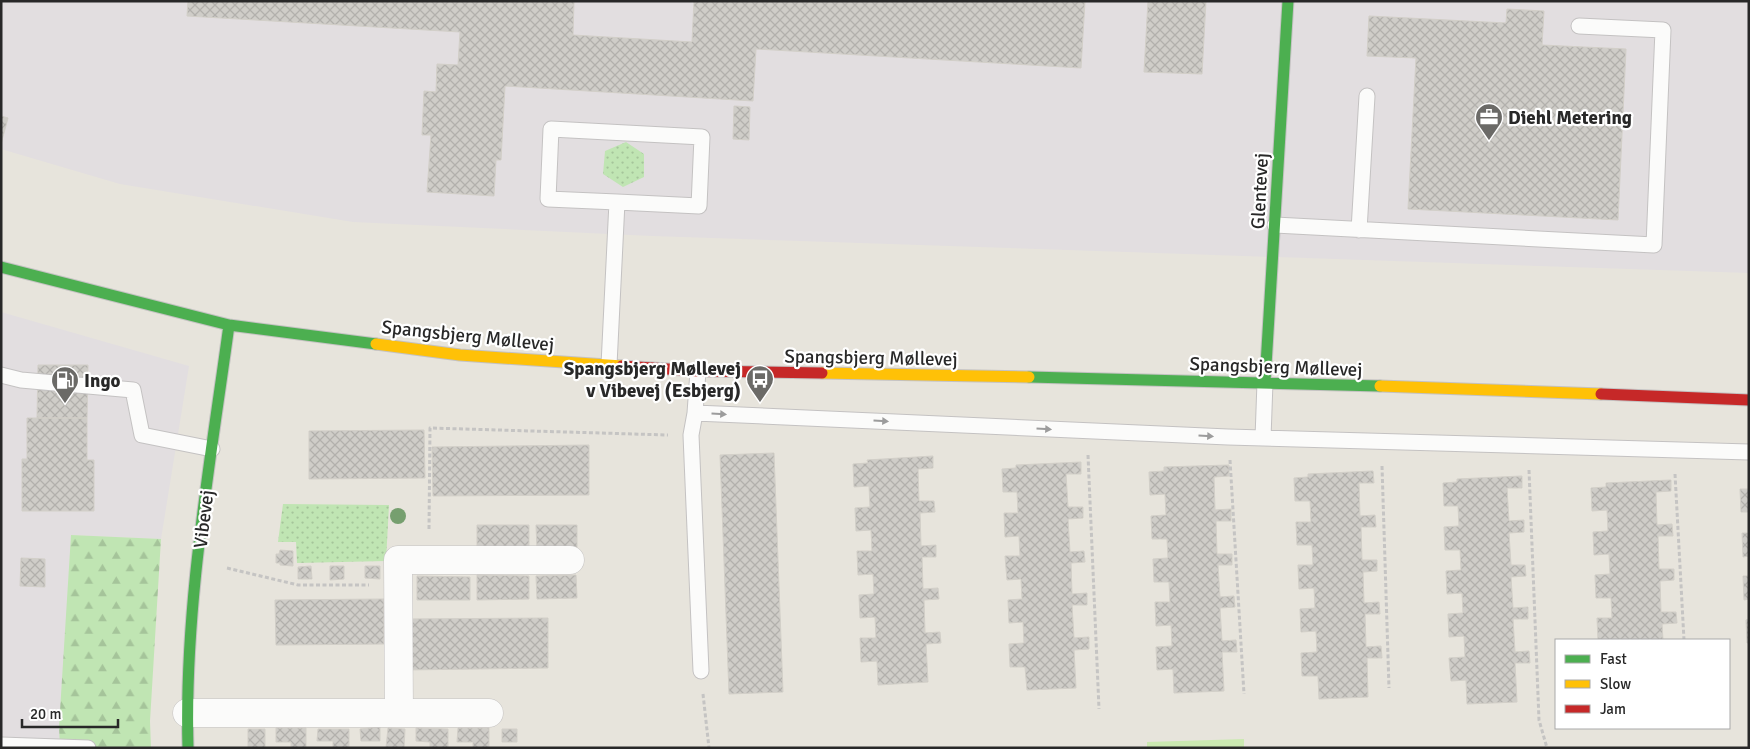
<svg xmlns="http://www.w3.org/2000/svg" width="1750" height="749" font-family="Signika,sans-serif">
	<defs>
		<pattern id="grass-dots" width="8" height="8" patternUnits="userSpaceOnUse" patternTransform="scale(1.25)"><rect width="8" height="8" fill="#c0e5b3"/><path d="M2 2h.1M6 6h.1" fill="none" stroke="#a5c49a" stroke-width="1.8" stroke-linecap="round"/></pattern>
		<pattern id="forest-firs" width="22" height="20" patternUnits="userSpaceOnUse" patternTransform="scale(1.25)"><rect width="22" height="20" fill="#c0e5b3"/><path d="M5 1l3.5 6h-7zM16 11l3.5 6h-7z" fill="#a5c49a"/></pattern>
		<pattern id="building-cross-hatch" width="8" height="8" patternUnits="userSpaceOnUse" patternTransform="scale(1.25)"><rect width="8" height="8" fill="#cfcdc8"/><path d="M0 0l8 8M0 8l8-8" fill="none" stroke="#b2b0ac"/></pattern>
	</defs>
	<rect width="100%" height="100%" fill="#e7e4dc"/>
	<path fill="#e2dee0" d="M1 1H1749V273L652 236 353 222 120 184 1 149Z
		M1 312 189 366 161 539 71 535 60 748H1Z"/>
	<path fill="url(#grass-dots)" d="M626 142 644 154V177L623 187 603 174 605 151Z
		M283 504 389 505 386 561 297 563 296 542H278Z"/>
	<path fill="url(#forest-firs)" d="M71 535 161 539 150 721 151 748H60L59 727Z"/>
	<path fill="#cbe9b1" d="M1244 739V748H1147V742Z"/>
	<path fill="url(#building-cross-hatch)" stroke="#d2cfc8" d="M188 1H574L573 35 692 42 694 1H1085L1081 68 756 49 753 101 505 86 501 160H496L494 196 427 192 431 135H422L424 91 436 92 437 64 458 65 460 32 187 16Z
		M1148 1H1206L1202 74 1144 72Z
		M1507 9 1544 11 1542 45 1626 49 1618 220 1408 209 1416 58 1367 56 1369 16 1506 23Z
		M734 106 750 107 749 140 733 139Z
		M1 116 8 118 1 144Z
		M38 365H88L87 418H37Z
		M27 418H87V460H94V511H22V459H27Z
		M424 430 425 478 309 479V431Z
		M589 445V495L433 496 432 447Z
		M774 453 783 692 729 694 720 455Z
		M933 456V468L918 469 919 501H934L935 512 920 513 921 546 936 545V557H922L923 589 938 588 939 599 924 600 925 633 940 632 941 643 926 644 928 682 878 685 877 661 861 662 860 638H876L875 617 860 618 859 595 874 594 873 574 858 575 857 551H872L871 530 856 531 855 508 870 507 869 486 854 487 853 464 868 463 867 460Z
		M1081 462V474H1066L1068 507H1083V518L1068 519 1070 552 1084 551 1085 562 1071 563 1072 594 1087 593V605H1072L1074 638 1089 637V649L1074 650 1076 688 1027 690 1025 667H1010L1009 644 1024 643 1023 622 1009 623 1008 600 1022 599 1021 579 1007 580 1005 556H1020L1019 536 1005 537 1004 513H1018L1017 492H1003L1002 469 1016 468V465Z
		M1229 465V476L1214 477 1215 510 1231 509V521H1216L1217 554H1232V565H1218L1220 597 1234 596 1235 607 1220 608 1222 641 1236 640 1237 652H1222L1224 691 1174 693 1173 669 1157 670 1156 647 1172 646 1171 625 1156 626 1155 602H1170L1169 582H1154L1153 559 1168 558 1167 539H1152L1151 516 1166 515 1165 494 1150 495 1149 472 1164 471V467Z
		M1373 471 1374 483H1359L1360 516 1375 515 1376 527H1361L1362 560H1377V571L1363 572 1364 603 1379 602 1380 614H1365L1366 647 1381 646 1382 658H1367L1368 697 1319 699 1318 676H1302L1301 653 1317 652 1316 631 1301 632 1300 609 1315 608 1314 588 1299 589 1298 565H1313L1312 545H1297L1296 522H1311L1310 501H1295L1294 478 1308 477V474Z
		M1522 476V488H1507L1509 521 1524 520V532L1509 533 1511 565H1525L1526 576 1511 577 1513 608 1528 607V619H1513L1515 652 1529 651 1530 663H1515L1517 702 1467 704 1466 680 1451 681 1449 658 1465 657 1464 636 1449 637 1448 614 1463 613 1462 593 1447 594 1446 571 1461 570 1460 550H1445L1444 527 1459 526 1458 506H1444L1443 483 1457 482V479Z
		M1671 480V491L1656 492 1657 525 1672 524 1673 536H1658L1659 569H1674V580L1660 581 1661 612H1676L1677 623 1662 624 1663 640H1598L1597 618H1612L1611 598H1596L1595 575 1610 574 1609 554 1594 555 1593 532 1608 531 1607 510 1592 511 1591 488 1606 487V483Z
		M1740 489H1749V512H1741Z
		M477 525H529V549H477Z
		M536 525H577V549H537Z
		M1742 533H1749V556L1743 557Z
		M280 550 293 551V566L280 565V563H276V554H279Z
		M21 558 45 559V587L20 586Z
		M311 566 312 579H298V567Z
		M330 566H344V579L330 580Z
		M365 566H380V579L365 578Z
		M477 575 529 576V599L477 600Z
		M576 575 577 598 537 599 536 576Z
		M417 576 470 577V600H417Z
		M1743 576H1749V599L1744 600Z
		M384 599V644L276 645 275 600Z
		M548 618V668L405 670V619Z
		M1749 619V643H1747L1746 620Z
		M380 727V741H361L360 729Z
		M276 728H306V748H291V742H276Z
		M388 728 405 729 404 748H386Z
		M416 728 448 729V748H430V742L416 741Z
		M458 728H489V748H473V742H457Z
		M248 729H265V748H248Z
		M318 729H349V748H333V741H317Z
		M502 729H517V742H502Z"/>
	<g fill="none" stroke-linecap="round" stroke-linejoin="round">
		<g stroke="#c4c2c2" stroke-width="17">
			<path id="lane" d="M1275 225 1654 245 1663 30 1579 26
				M1359 230 1367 96
				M609 365 617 202 699 206 702 137 551 129 548 199 617 202
				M698 371 695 413 1228 437 1749 452
				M1 375 21 380 133 390 142 435 212 449
				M695 413 691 435 701 671
				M1263 438 1265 382
				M1 745 88 748"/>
		</g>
		<g stroke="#c4c2c2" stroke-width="29">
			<path id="street" d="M187 713H489
				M399 713 398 560H570"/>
		</g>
		<g stroke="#c4c2c2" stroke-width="13">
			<path id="fast" d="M1 267 229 325 376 344
				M1029 377 1380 386
				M1265 382 1288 1
				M188 748C184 607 210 465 229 325"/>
		</g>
		<g stroke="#c4c2c2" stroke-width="13">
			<path id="slow" d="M376 344 460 355 622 366
				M822 373 1029 377
				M1380 386 1601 394"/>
		</g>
		<g stroke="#c4c2c2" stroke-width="13">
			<path id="jam" d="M622 366 698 371 822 373
				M1601 394 1749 400"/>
		</g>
		<path stroke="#c5c4c3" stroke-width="3" stroke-dasharray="4 2.5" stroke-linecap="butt" d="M1088 455 1099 709
			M1230 460 1244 694
			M1382 466 1389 688
			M1529 470 1539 720 1547 748
			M1675 474 1684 640
			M429 529 430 428 668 435
			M227 568 298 585H369
			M703 694 709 748"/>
		<use href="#lane" stroke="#fbfbfa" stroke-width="15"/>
		<use href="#street" stroke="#fbfbfa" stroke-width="28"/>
		<use href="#fast" stroke="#4caf50" stroke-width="11"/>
		<use href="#slow" stroke="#ffc107" stroke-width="11"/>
		<use href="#jam" stroke="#c62828" stroke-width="11"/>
	</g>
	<circle fill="#769f6f" cx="398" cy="516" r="8"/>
	<defs><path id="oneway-solid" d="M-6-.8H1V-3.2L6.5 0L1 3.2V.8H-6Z" transform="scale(1.25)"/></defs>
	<g fill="#9c9c9c">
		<use href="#oneway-solid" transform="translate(719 414) rotate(3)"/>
		<use href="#oneway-solid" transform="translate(881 421) rotate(3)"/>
		<use href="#oneway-solid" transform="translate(1044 429) rotate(3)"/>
		<use href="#oneway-solid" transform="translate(1206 436) rotate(3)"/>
	</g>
	<defs>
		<g id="office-pin" transform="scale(1.4375)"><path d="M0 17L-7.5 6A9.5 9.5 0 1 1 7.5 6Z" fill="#6b6a67" stroke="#fff"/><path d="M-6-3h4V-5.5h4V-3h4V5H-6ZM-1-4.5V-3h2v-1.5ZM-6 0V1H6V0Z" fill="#fff"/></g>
		<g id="bus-pin" transform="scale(1.4375)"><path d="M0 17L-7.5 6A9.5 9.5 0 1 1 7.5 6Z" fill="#6b6a67" stroke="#fff"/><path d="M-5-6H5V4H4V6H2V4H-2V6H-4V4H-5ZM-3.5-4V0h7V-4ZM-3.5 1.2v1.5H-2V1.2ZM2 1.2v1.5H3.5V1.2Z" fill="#fff"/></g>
		<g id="fuel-pin" transform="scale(1.4375)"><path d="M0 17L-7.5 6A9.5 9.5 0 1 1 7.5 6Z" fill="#6b6a67" stroke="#fff"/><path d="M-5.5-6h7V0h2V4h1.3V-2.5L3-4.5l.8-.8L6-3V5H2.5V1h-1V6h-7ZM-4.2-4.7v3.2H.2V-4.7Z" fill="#fff"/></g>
	</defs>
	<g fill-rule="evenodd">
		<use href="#office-pin" x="1489" y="117"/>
		<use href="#bus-pin" x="760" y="379"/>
		<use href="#fuel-pin" x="65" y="380"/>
	</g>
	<g text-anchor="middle" stroke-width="4.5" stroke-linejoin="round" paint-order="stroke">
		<g font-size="19" font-weight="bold" fill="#282828" stroke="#fff" text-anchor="start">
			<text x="1508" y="124">Diehl Metering</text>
			<text x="741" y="375" text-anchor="end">Spangsbjerg Møllevej<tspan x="741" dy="22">v Vibevej (Esbjerg)</tspan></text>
			<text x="84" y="387">Ingo</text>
		</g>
		<g font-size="19" fill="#282828" stroke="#fff">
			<text transform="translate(1259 191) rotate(-87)" y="7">Glentevej</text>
			<text transform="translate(468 335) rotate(6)" y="7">Spangsbjerg Møllevej</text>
			<text transform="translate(871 357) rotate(1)" y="7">Spangsbjerg Møllevej</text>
			<text transform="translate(1276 366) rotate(2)" y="7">Spangsbjerg Møllevej</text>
			<text transform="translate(203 519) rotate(-83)" y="7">Vibevej</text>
		</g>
	</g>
	<rect width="1750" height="749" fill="none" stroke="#282828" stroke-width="5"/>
	<rect x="1555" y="639" width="175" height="90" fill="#ffffff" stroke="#a9a9a9"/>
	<rect x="1565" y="655" width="25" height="8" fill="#4caf50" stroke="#a9a9a9"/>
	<text x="1600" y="664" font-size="15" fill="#282828">Fast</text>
	<rect x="1565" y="680" width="25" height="8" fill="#ffc107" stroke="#a9a9a9"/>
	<text x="1600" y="689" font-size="15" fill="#282828">Slow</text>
	<rect x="1565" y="705" width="25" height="8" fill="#c62828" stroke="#a9a9a9"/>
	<text x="1600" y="714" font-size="15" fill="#282828">Jam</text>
	<path d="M22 719v8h96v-8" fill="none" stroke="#282828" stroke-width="2.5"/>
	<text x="30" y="719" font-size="15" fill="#282828" stroke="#ffffff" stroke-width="4" paint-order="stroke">20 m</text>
</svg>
